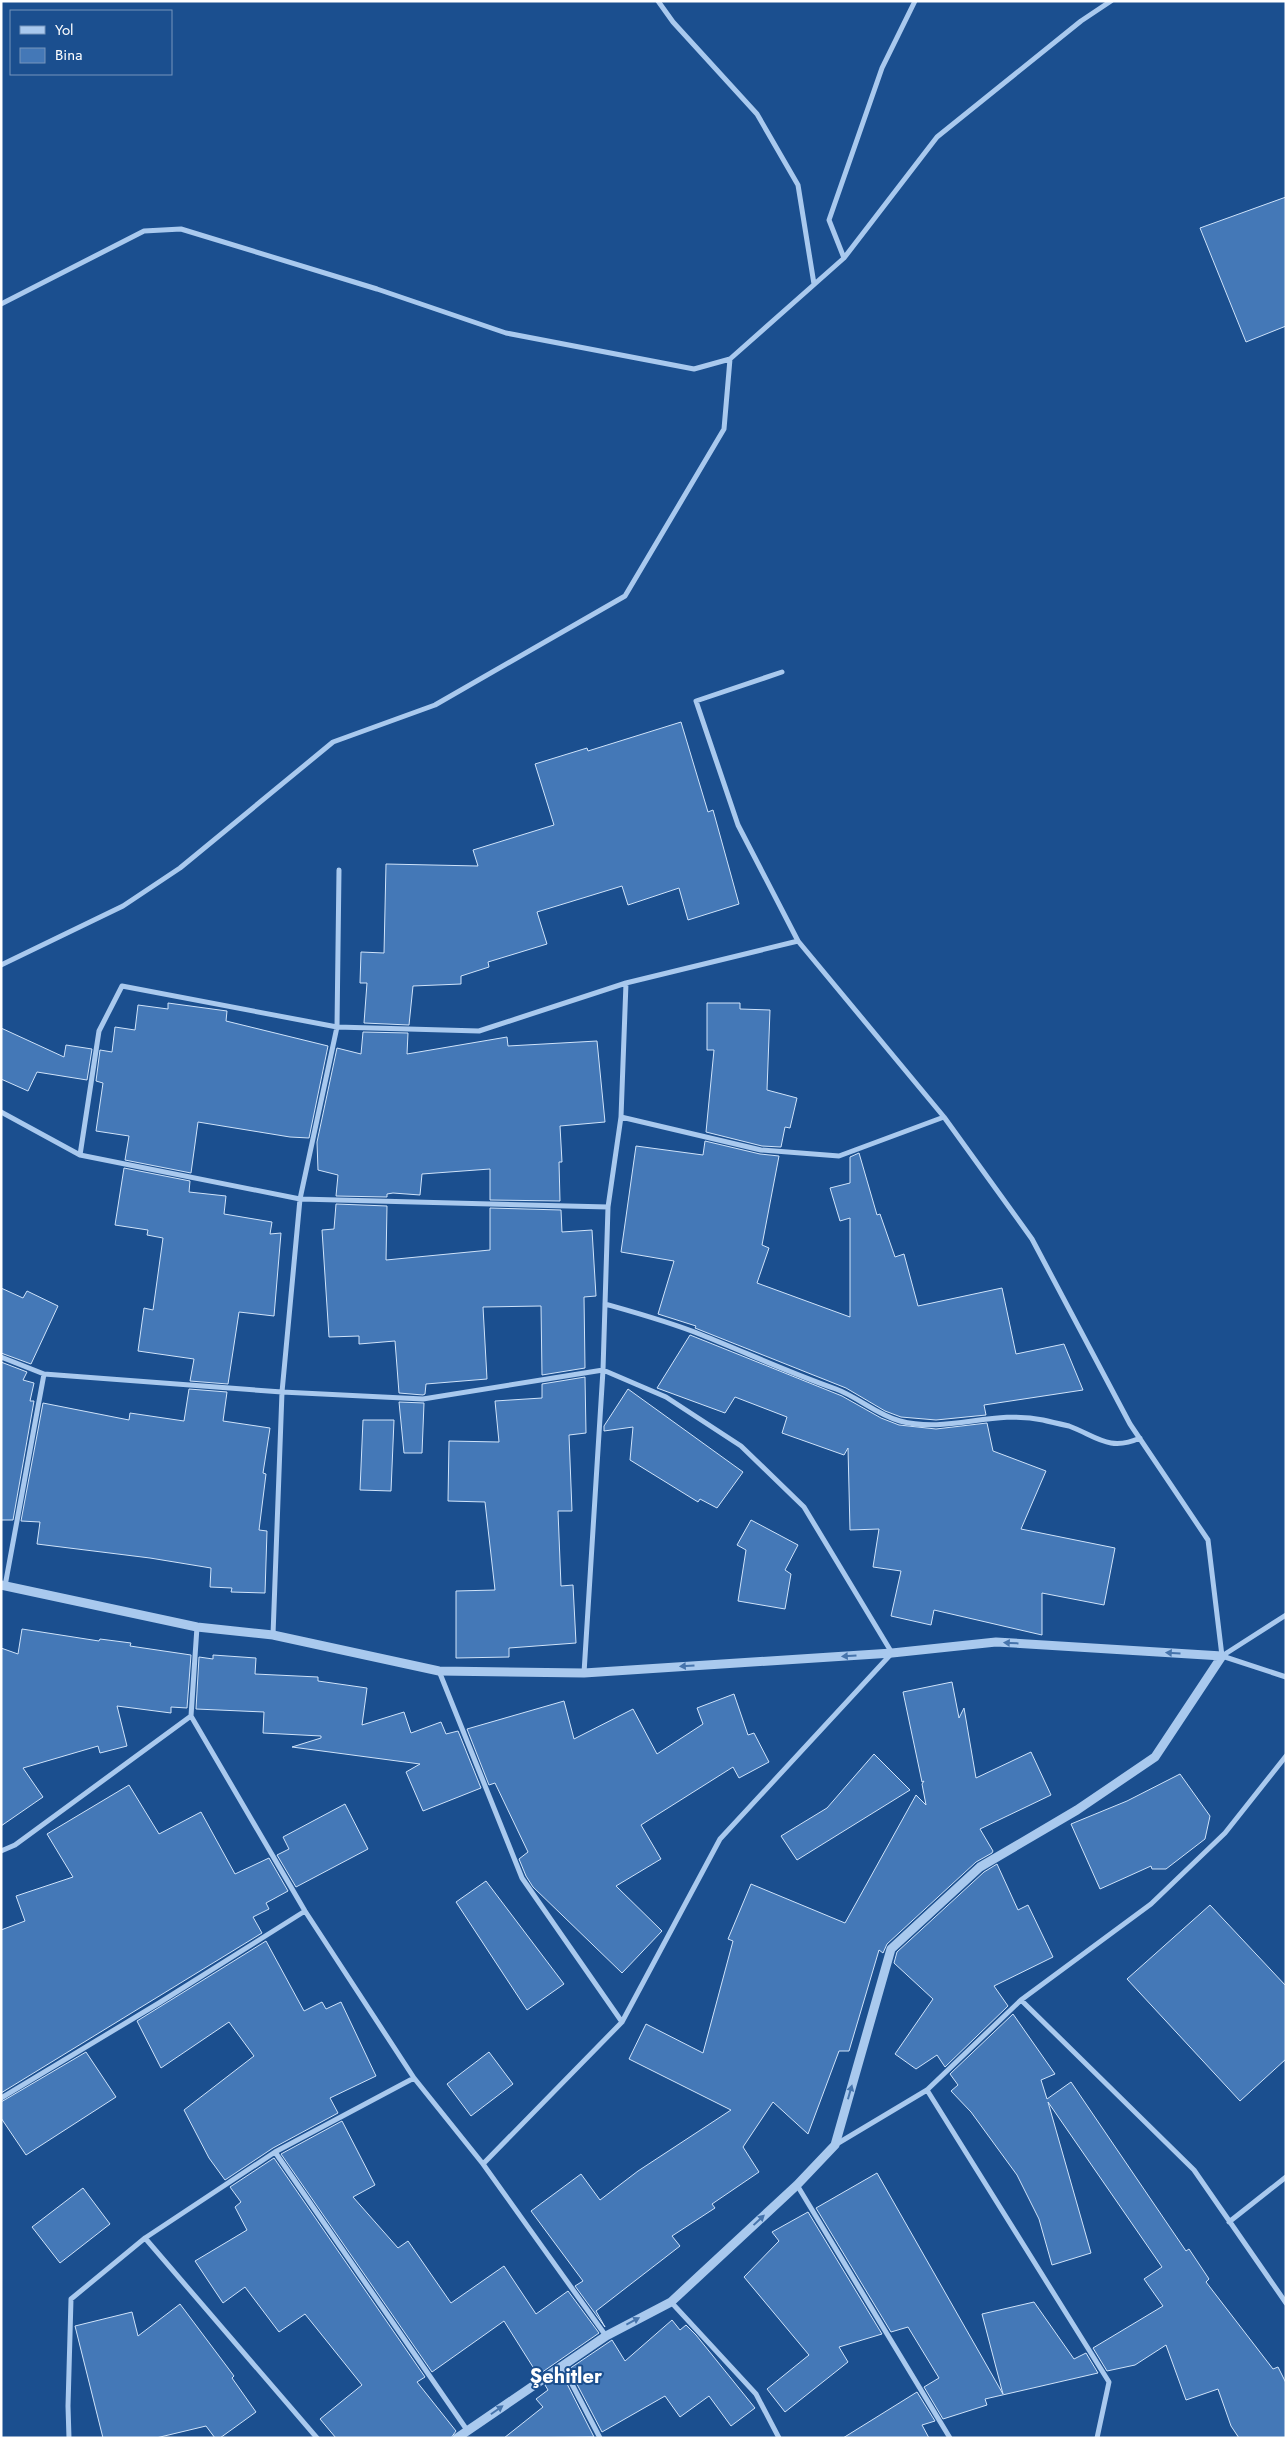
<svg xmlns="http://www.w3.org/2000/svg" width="1287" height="2439" font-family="Jost,sans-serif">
	<rect width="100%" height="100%" fill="#1b4f8f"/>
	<path fill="#4478b7" stroke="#cfe3fa" d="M1286 197V326L1246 342 1200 228Z
		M681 722 708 812 713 810 739 904 688 920 679 888 628 905 622 886 537 912 547 944 488 962 489 967 461 976V984L413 986 409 1025 364 1023 367 983H360L361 952 384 953 386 864 478 866 473 850 554 825 535 764 587 748 588 751Z
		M168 1003 227 1011 226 1021 328 1046 309 1138 290 1137 198 1122 191 1173 125 1160 129 1136 96 1131 103 1083 96 1081 100 1050 112 1052 115 1027 135 1030 138 1005 168 1009Z
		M707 1003H740V1009L770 1010 767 1090 797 1098 790 1128 785 1127 781 1147 762 1146 706 1132 714 1050H707Z
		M1 1028 64 1057 66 1045 92 1049 87 1080 37 1072 28 1091 1 1079Z
		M363 1032 408 1033 407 1054 507 1037 508 1046 597 1041 605 1122 560 1126 562 1162H559L560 1201 490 1200V1169L422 1174 420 1195 393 1193 387 1194V1197L336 1196 338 1175 318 1170 317 1142 337 1048 361 1054Z
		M705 1141 760 1154 779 1156 762 1245 769 1248 757 1283 850 1317V1218L840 1221 830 1188 850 1183V1157L859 1153 877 1215 880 1214 895 1257 904 1254 918 1306 1002 1288 1016 1354 1064 1344 1083 1390 984 1405 986 1415 936 1420 901 1417 885 1411 846 1388 695 1328 696 1326 658 1314 674 1261 621 1252 636 1146 703 1155Z
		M124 1168 190 1181 189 1192 226 1196 224 1214 272 1222 270 1234 281 1233 274 1316 239 1312 228 1384 190 1381 194 1359 138 1351 144 1308 153 1310 163 1238 147 1235 148 1230 115 1225Z
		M336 1204 387 1206 386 1260 490 1250V1208L561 1210 562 1232 592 1230 596 1296 584 1297 585 1368 542 1375 541 1306 483 1307 487 1379 426 1384 425 1394 423 1395 399 1393 395 1341 359 1344V1336L329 1337 322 1230 334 1229Z
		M1 1288 23 1298 27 1291 58 1306 31 1364 1 1353Z
		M690 1335 842 1396 881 1418 899 1425 936 1429 987 1423 993 1451 1046 1471 1021 1529 1115 1548 1104 1605 1042 1593V1635L934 1610 931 1625 891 1616 901 1571 873 1567 879 1529 850 1530 848 1448 844 1455 782 1433 787 1417 735 1397 725 1413 657 1388Z
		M1 1362 27 1372 23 1380 34 1383 30 1401H34L13 1520H1Z
		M585 1377 586 1433 569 1435 572 1511H558L561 1586 573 1585 576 1643 509 1648V1657L456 1658V1591L495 1590 485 1502 448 1501 449 1441 499 1442 495 1401 542 1398V1384Z
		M189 1389 227 1392 223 1421 270 1428 263 1473 266 1474 259 1530 267 1531 265 1593 231 1592 232 1588 210 1587 211 1568 150 1558 37 1544 40 1522 21 1521 43 1403 129 1420 130 1413 184 1421Z
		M628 1389 743 1472 717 1508 700 1499 698 1502 630 1460 633 1427 604 1431V1426Z
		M399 1402 424 1403 422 1453H404Z
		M363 1420H394L391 1491 360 1490Z
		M751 1520 798 1545 785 1570 791 1574 785 1609 738 1601 746 1550 737 1545Z
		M22 1629 99 1641 100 1639 131 1643 130 1646 191 1655 187 1708 171 1707V1713L117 1706 127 1746 100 1753 98 1746 23 1768 43 1797 1 1826V1648L18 1654Z
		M213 1655 256 1658 255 1674 318 1677V1681L367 1688 362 1725 404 1712 411 1733 441 1722 446 1734 458 1731 481 1788 423 1811 406 1772 420 1764 292 1747 321 1738V1736L263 1733 264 1712 196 1709 199 1657 213 1659Z
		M952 1682 959 1718 964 1708 976 1778 1031 1752 1051 1795 980 1829 993 1851 992 1853 976 1862 887 1944 883 1953 879 1950 849 2051H839L808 2134 773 2102 743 2147 759 2172 712 2204 715 2208 672 2236 680 2246 596 2311 605 2327 575 2286 583 2281 531 2211 581 2174 600 2200 638 2171 731 2110 629 2059 646 2024 703 2053 733 1941 728 1939 751 1884 845 1923 916 1795 926 1805 922 1784 924 1781 922 1782 903 1692Z
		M734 1694 748 1735 754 1733 769 1762 739 1778 733 1767 641 1825 661 1859 616 1886 662 1931 622 1973 533 1887 526 1876 519 1859 528 1852 495 1783 489 1785 467 1729 564 1701 574 1739 633 1709 657 1754 703 1724 697 1708Z
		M874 1754 910 1790 797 1860 781 1836 827 1808Z
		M1180 1774 1210 1816 1205 1839 1166 1869H1152L1151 1866 1100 1889 1071 1824 1127 1801Z
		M129 1785 159 1834 201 1812 235 1874 269 1858 288 1891 266 1903 269 1909 253 1917 262 1933 1 2093V1930L25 1921 16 1896 73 1877 47 1834Z
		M345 1804 368 1849 296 1887 277 1855 289 1849 283 1837Z
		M997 1864 1018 1910 1028 1905 1053 1957 994 1986 1008 2006 945 2067 937 2055 916 2069 895 2054 933 1999 894 1963 897 1952 984 1872Z
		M486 1881 564 1984 527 2010 456 1902Z
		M1210 1905 1286 1986V2059L1240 2101 1127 1979Z
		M266 1941 304 2011 322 2002 326 2009 341 2002 376 2076 330 2098 338 2113 273 2148 225 2180 209 2158 184 2110 254 2056 229 2022 161 2068 137 2021Z
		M1013 2014 1055 2074 1041 2080 1047 2099 1071 2082 1186 2251 1189 2249 1209 2279 1206 2282 1273 2369 1278 2367 1286 2383V2438H1239L1231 2426 1218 2389 1186 2400 1166 2345 1135 2365 1107 2371 1093 2348 1163 2306 1144 2279 1162 2267 1048 2102 1091 2253 1052 2265 1039 2219 1017 2175 971 2112 951 2091 958 2085 950 2074Z
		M86 2052 116 2097 26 2155 1 2118V2102Z
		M489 2052 513 2084 471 2116 447 2084Z
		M342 2121 375 2185 353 2197 398 2248 408 2241 451 2303 504 2266 536 2314 568 2291 599 2333 538 2375 504 2321 432 2372 281 2154Z
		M274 2158 425 2377 417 2382 456 2431 451 2438H336L320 2419 362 2385 305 2314 279 2332 245 2287 223 2303 195 2261 247 2230 235 2207 241 2202 230 2187Z
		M877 2173 1003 2394 982 2314 1034 2302 1074 2359 1086 2353 1098 2373 985 2399 987 2405 943 2419 924 2387 939 2378 908 2327 891 2332 816 2208Z
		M83 2188 110 2224 60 2263 32 2227Z
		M808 2212 882 2334 839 2347 848 2362 785 2412 767 2389 809 2355 744 2277 779 2241 772 2232Z
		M180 2304 234 2376 232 2378 256 2412 220 2438H215L206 2426 156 2438H103L75 2326 132 2312 138 2336Z
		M672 2320 680 2330 686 2325 696 2335 755 2408 731 2426 709 2396 680 2417 665 2396 602 2432 569 2369 612 2340 625 2361Z
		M562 2374 594 2437 504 2438 543 2407 536 2399 548 2390 545 2385Z
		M917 2392 935 2421 922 2425 929 2438H843Z"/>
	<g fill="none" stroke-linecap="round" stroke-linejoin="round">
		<path stroke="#a9c9ee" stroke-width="5" d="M658 1 673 22 757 114 798 185 814 284
			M844 258 829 220 882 68 915 1
			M1 304 144 231 181 229 377 289 506 333 694 369 730 359
			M782 672 696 701 738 825 798 941
			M1 965 123 906 180 868 333 742 435 705 625 596 724 429 730 359 844 258 937 137 1081 21 1111 1
			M1 1112 80 1155 300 1199 608 1207
			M621 1117 761 1150 839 1156 944 1117
			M80 1155 99 1031 122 986 337 1027 479 1031 626 983 798 941 944 1117 1032 1239 1130 1424 1208 1540 1222 1656
			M605 1304C637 1313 670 1322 702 1335 747 1353 790 1373 836 1389 858 1397 877 1415 900 1421 949 1434 992 1409 1043 1420 1051 1422 1060 1424 1069 1426 1096 1436 1109 1452 1140 1438
			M1 1357 44 1374 282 1392 423 1399 603 1370 666 1397 741 1446 804 1507 892 1653 720 1839 622 2022 483 2164
			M5 1586 44 1374
			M197 1627 191 1716 305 1911 414 2078 483 2164 606 2336
			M273 1635 282 1392 300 1199 337 1027 339 870
			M1222 1656 1286 1615
			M1222 1656 1286 1677
			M439 1671 522 1878 622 2022
			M584 1673 603 1370 608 1207 621 1117 626 983
			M1 1851 15 1845 191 1716
			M1021 2000 1194 2170 1286 2303
			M927 2090 1109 2382 1097 2438
			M1 2098 159 2003 305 1911
			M835 2145 927 2090 1021 2000 1151 1904 1225 1833 1286 1756
			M275 2152 467 2430
			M797 2185 950 2438
			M1229 2222 1286 2177
			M145 2238 317 2438
			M671 2302 756 2394 779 2438
			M562 2365 600 2438
			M69 2438 68 2406 71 2299 145 2238 275 2152 414 2078"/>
		<path stroke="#a9c9ee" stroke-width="9" d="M1 1585 197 1627 273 1635 439 1671 584 1673 892 1653 996 1642 1222 1656
			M457 2438 606 2336 671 2302 797 2185 835 2145 891 1949 980 1867 1077 1810 1155 1757 1222 1656"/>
	</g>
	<defs><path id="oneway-solid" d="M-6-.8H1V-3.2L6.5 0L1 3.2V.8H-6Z" transform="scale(1.25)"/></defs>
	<g fill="#4674ac">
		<use href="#oneway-solid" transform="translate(1011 1643) rotate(-177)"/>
		<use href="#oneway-solid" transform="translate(1173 1653) rotate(-177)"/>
		<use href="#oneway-solid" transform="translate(849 1656) rotate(176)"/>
		<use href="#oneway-solid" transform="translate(687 1666) rotate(176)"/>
		<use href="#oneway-solid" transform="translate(850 2092) rotate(-74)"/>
		<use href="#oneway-solid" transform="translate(759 2220) rotate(-43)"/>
		<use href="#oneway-solid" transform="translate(633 2321) rotate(-28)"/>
		<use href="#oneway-solid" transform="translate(497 2410) rotate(-35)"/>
	</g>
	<g text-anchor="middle" stroke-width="4" stroke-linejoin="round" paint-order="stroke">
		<g font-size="20" font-weight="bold" fill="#fff" stroke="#1b4f8f">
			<text x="566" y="2383">Şehitler</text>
		</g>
	</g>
	<rect width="1287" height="2439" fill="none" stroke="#ffffff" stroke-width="5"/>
	<rect x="10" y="10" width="162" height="65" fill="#1b4f8f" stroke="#7695bc"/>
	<rect x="20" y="26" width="25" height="8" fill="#a9c9ee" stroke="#7695bc"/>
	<text x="55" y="35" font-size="15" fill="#ffffff">Yol</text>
	<rect x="20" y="48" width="25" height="15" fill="#4478b7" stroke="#7695bc"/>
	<text x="55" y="60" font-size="15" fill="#ffffff">Bina</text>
</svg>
